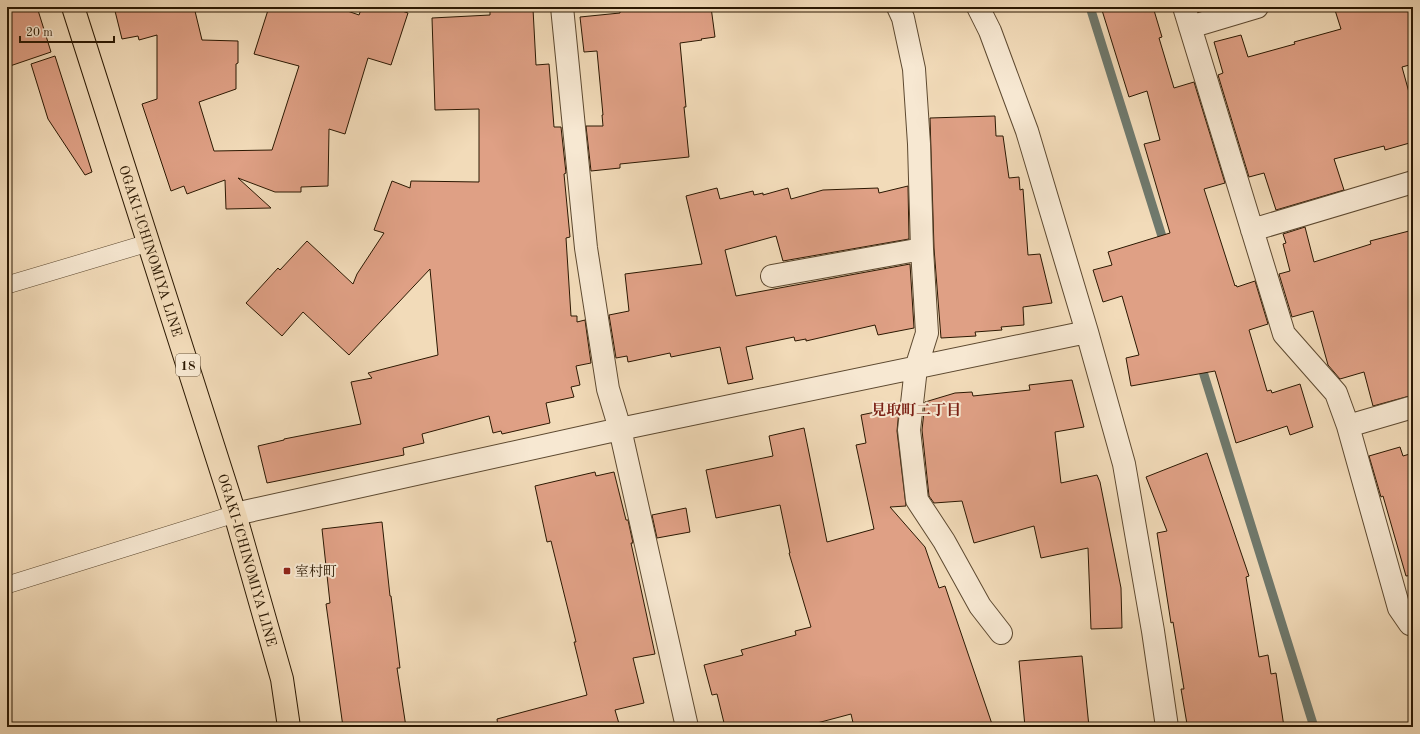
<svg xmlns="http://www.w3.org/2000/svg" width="1420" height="734" font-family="'Old Standard TT','Noto Serif JP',serif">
	<rect width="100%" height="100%" fill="#f2dbb9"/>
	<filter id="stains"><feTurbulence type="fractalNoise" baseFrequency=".005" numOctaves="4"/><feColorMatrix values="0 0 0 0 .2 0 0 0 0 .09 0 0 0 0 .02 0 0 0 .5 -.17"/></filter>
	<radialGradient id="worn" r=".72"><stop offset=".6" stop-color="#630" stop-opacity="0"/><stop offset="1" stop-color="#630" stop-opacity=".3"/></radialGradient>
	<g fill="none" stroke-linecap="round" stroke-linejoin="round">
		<path stroke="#6f796d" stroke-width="9" d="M1090 7 1165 246
			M1200 362 1314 727"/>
	</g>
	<path fill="#dfa085" stroke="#2b1802" d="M7 7H37L51 52 7 67Z
		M114 7H194L202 40 238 41V63L236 64V89L199 102 214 151 272 150 299 66 254 54 269 7H336L359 15 362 7H390L408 13 391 65 368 58 345 134 329 129 328 186 301 187V192H275L238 178 271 208 226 209 225 180 187 194 184 186 171 191 142 104 157 99V35L139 40 138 36 122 39Z
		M649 7H711L715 37 701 39 702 40 680 43 686 107H684L689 157 620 164V168L591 171 586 126H603L602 115H603L597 51 584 52 580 17 620 13V10Z
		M1101 7H1153L1162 37 1159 38 1174 88 1194 82 1225 183 1204 189 1235 286 1236 285 1237 287 1255 281 1268 324 1249 330 1267 391 1271 390 1272 393 1300 384 1313 427 1290 435 1287 426 1236 443 1215 371 1131 386 1126 358 1139 355 1122 296 1103 302 1093 270 1112 265 1108 252 1170 233 1144 144 1160 140 1147 91 1129 97Z
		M1334 7H1413V64L1402 67 1413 107V142L1385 150 1384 146 1334 159 1344 190 1276 210 1264 173 1249 177 1218 75 1223 73 1214 42 1241 35 1248 57 1295 44 1294 42 1341 29Z
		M533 9 536 65 549 64 554 127H561L566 173 564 174 570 237 566 238 571 316H577V322L585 320 591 363 576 366 580 385 571 387 574 397 546 403 550 423 502 434 501 431 493 433 489 416 422 434 424 443 403 448 404 455 267 483 258 446 284 440V439L361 424 351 382 372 378 368 373 438 355 430 269 349 355 303 312 282 336 246 303 278 268 280 270 307 241 353 284 357 274 384 233 374 230 392 181 410 188 411 181 479 182V109L435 110 432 18 490 15V11Z
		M55 56 92 172 85 175 48 119 31 64Z
		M995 116 996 136H1003L1009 178 1019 177 1020 190 1023 189 1028 255 1040 254 1052 303 1023 307 1024 325 1001 327 1002 330 975 332 976 336 941 338 934 248 930 118Z
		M908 186 909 239 783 261 776 236 725 250 736 296 910 264 914 328 878 335 875 325 806 341V339L795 341 794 337 746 347 753 379 728 384 720 347 671 357 670 353 628 362 627 356 616 358 609 315 629 311 625 274 702 264 686 196 717 188 720 199 753 191 754 195 763 193V195L788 188 791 199 823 190 878 188 879 193Z
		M1305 227 1314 262 1371 244 1370 241 1413 230V395L1373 406 1364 372 1340 379 1328 365 1313 311 1292 317 1279 274 1290 271 1283 244 1286 243 1283 234Z
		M1072 380 1084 427 1055 432 1061 483 1097 475 1100 482 1121 588 1122 628 1091 629 1088 548 1041 558 1034 526 974 543 962 501 934 503 929 496 922 430 925 402 955 393 972 392 973 396 1030 390 1029 385Z
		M885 410V414L899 410 897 431 906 506 890 507 925 547 939 588 945 586 993 727H854L851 714 802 727H725L717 694 712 695 704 665 743 655 741 650 796 635 795 631 811 627 789 553H790L780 505 716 518 706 470 773 456 769 436 804 428 827 542 874 529 856 445 866 443 861 415Z
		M1400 447 1403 456 1413 453V575L1406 576 1383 496 1381 497 1369 456Z
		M1207 453 1249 576 1246 577 1259 657 1268 655 1271 674 1276 673 1284 727H1192L1191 723 1187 724 1181 689H1184L1173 622 1171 623 1157 533 1167 531 1146 477Z
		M595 472 596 476 614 472 626 520H628L633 543H631L655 654 633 658 644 703 615 710 620 727H498L497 719 587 695 574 642H576L551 541 547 542 535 486Z
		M686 508 690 532 657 538 652 515Z
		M382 522 390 596H391L400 668H397L406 727H343L326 604 330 603 322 529Z
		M1082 656 1089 727H1025L1019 661Z"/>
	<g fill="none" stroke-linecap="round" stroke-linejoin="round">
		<g stroke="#5d4930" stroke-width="18">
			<path id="service" d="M7 285 148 243
				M7 585 235 514"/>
		</g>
		<g stroke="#5d4930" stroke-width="24">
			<path id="minor" d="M562 7 586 248 608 389 620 429 687 727
				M898 7 903 18 914 69 919 144 922 249 927 333 916 368 909 430 917 500 944 541 980 606 1001 633
				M978 7 990 31 1027 131 1087 332 1124 464 1153 631 1167 727
				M1184 7 1284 334 1336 393 1348 426 1399 608 1410 624 1413 623
				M1190 27 1257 7
				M1252 230 1413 182
				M772 276 922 249
				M1348 426 1413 407
				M235 514 620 429 1087 332"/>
		</g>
		<g stroke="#2b1802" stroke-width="24">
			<g id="primary">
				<path id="s1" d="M73 7 235 514 282 679 289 727"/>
			</g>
		</g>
		<use href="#service" stroke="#f7e8d2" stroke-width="17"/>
		<use href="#minor" stroke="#f7e8d2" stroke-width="22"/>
		<use href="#primary" stroke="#f2dbb9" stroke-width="22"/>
	</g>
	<rect fill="#8f2418" stroke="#f7e8d2" stroke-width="1.5" x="283" y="567" width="8" height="8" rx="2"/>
	<g text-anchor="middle" stroke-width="4" stroke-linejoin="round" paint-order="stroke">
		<rect fill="#f7e8d2" stroke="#685640" stroke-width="1" x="176" y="354" width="24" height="22" rx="3"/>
		<g font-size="13" font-weight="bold" fill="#2b1802">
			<text x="188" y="370">18</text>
		</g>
		<g font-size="14" fill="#2b1802" stroke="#f7e8d2">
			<text dy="5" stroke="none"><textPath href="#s1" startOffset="256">OGAKI-ICHINOMIYA LINE</textPath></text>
			<text dy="5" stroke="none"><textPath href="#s1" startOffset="580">OGAKI-ICHINOMIYA LINE</textPath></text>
		</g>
		<g font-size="14" fill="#2b1802" stroke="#f7e8d2" text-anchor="start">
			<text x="295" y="576">室村町</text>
		</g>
		<g font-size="15" font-weight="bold" fill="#7a1f14" stroke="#f7e8d2">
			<text x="916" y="415">見取町二丁目</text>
		</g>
	</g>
	<rect width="1420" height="734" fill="none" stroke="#f2dbb9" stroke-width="24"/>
	<rect x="8" y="8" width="1404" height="718" fill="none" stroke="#2b1802" stroke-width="2"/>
	<rect x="12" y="12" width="1396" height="710" fill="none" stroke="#2b1802"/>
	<path d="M20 36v6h94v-6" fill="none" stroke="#2b1802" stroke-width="2"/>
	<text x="26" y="36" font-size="12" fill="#2b1802" stroke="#f7e8d2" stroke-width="3" paint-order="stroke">20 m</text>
	<rect width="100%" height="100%" filter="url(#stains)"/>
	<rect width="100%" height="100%" fill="url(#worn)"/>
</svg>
